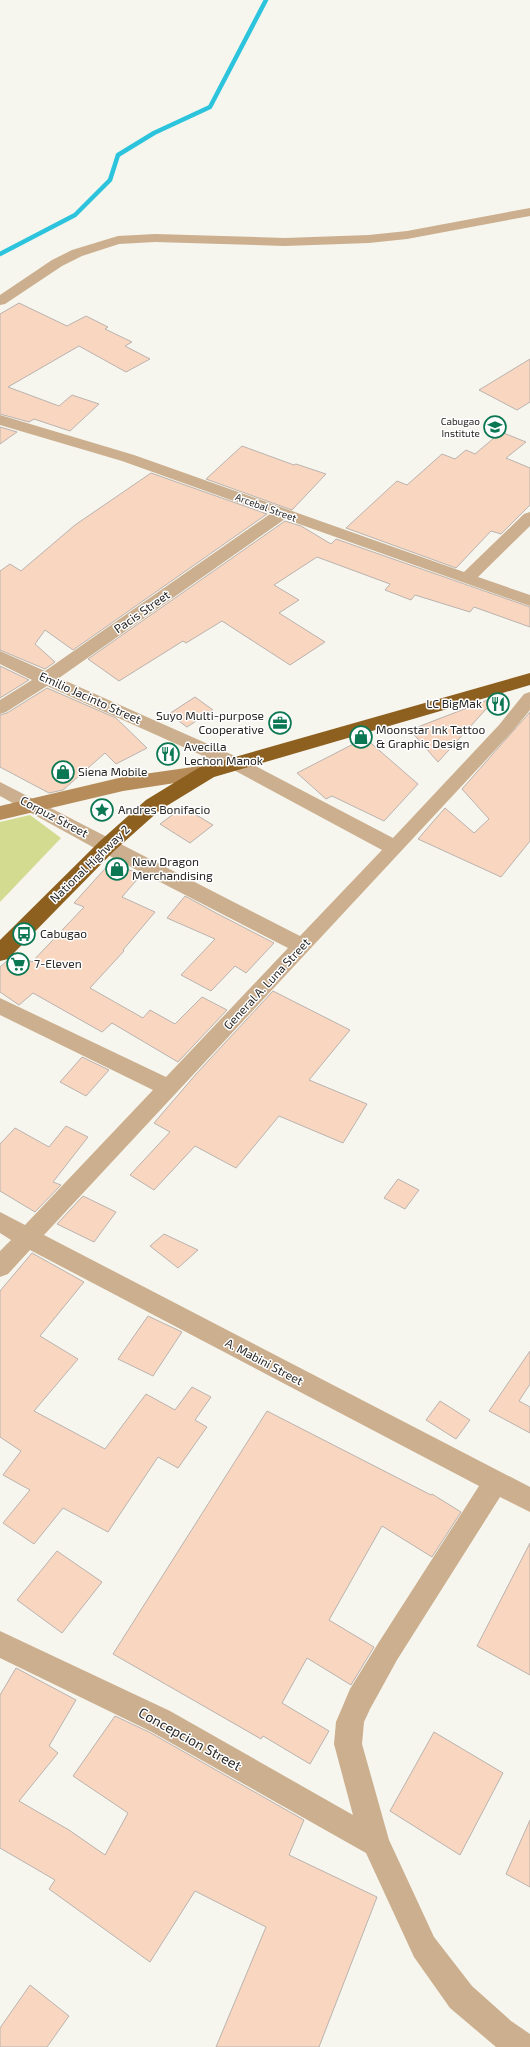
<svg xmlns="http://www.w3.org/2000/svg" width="530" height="2047" font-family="'Exo 2',sans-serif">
	<rect width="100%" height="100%" fill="#f6f5ee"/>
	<path fill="#d3db91" d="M30 815 61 838 0 902V822Z"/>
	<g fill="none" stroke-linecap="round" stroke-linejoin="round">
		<path stroke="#2bc4dc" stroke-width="4.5" d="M0 254 75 215 110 180 118 155 154 133 210 107 266 0"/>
	</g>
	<path fill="#f9d6bf" stroke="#bab3af" d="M19 303 67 326 86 316 108 327 105 329 132 342 125 346 150 359 126 372 79 346 8 387 59 406 72 395 99 404 70 431 34 419 29 422 0 414V314Z
		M530 359V402L517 410 479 390Z
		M0 427 17 432 0 444Z
		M501 432 526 442 506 458 530 468V505L501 534 491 531 456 568 346 528 397 481 407 485 442 454 455 459 466 450 475 454Z
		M242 446 294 465 296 464 326 474 292 510 206 479Z
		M151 473 267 514 73 650 45 630 35 644 55 662 45 669 0 650V571L10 564 21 571 75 525Z
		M285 521 301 526 331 544 336 539 530 607V627L474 607 470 612 415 595 411 600 385 590 390 584 317 557 274 585 299 600 279 613 325 642 290 665 222 621 186 643 183 641 119 681 88 659Z
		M0 666 29 680 0 698Z
		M47 688 116 718 147 748 116 764 105 753 63 790 49 793 0 767V715L7 713Z
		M498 696 438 762 410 730Z
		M195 697 213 710 187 727 169 714Z
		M530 712V841L501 877 418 839 445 808 474 833 489 819 462 789Z
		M365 738 418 784 384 821 332 796 326 799 297 773Z
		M183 807 213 825 190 843 160 824Z
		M111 862 141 875 122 897 155 912 123 950 124 951 90 988 143 1018 150 1010 175 1024 202 997 227 1010 178 1062 112 1023 102 1032 33 993 19 1005 0 992V967L16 953 32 962 84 907 74 903Z
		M185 896 216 913 274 943 246 973 235 966 211 991 181 975 215 939 167 918Z
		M273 991 350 1030 309 1080 367 1104 343 1143 279 1116 236 1168 195 1146 154 1190 130 1175 170 1132 154 1123 197 1073Z
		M82 1057 109 1070 86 1096 60 1082Z
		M66 1126 88 1137 53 1182 61 1185 35 1212 0 1191V1144L15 1128 49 1147Z
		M398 1179 419 1190 405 1209 384 1198Z
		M83 1196 116 1212 94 1242 57 1224Z
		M164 1234 198 1250 178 1268 150 1246Z
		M32 1253 84 1282 40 1336 78 1359 34 1411 105 1449 146 1394 175 1410 192 1387 211 1397 195 1420 207 1427 178 1468 158 1457 108 1532 63 1508 34 1544 3 1523 30 1490 3 1475 21 1451 0 1437V1291Z
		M148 1316 182 1332 153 1376 118 1359Z
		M530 1351V1384L519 1401 530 1407V1433L489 1411Z
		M440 1401 470 1420 456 1439 426 1420Z
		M267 1411 431 1495 432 1494 461 1512 432 1557 382 1526 329 1620 374 1647 351 1685 307 1658 282 1703 329 1731 310 1764 263 1736 261 1739 113 1654Z
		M530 1543V1675L477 1646Z
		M57 1551 102 1582 62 1633 17 1600Z
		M16 1668 76 1700 49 1746 58 1753 19 1801 69 1830 105 1855 128 1813 73 1776 115 1716 149 1732 304 1820 289 1855 377 1897 319 2047H216L266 1927 195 1891 150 1962 49 1889 55 1880 0 1848V1695Z
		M434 1732 503 1773 460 1855 390 1811Z
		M530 1820V1887L506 1874Z
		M30 1985 69 2016 47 2047H0V2028Z"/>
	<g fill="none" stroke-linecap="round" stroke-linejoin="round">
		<path fill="#cbaf8e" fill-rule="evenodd" d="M530 208V216L407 239 369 243 285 246 155 242 119 244 82 256 62 266 5 304 0 305V295L52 260 72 250 118 236 155 234 285 238 369 235 407 231Z
			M0 415 134 455 464 572 524 514 530 512V526L478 577 530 595V606L285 519 59 678 244 760 393 838 499 725 524 694 530 692V710L511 733 44 1235 530 1487V1512L500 1497 397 1660 370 1709 364 1722 362 1744 389 1840 434 1937 472 1986 511 2021 530 2034V2047H496L450 2008 414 1957 366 1853 150 1731 0 1658V1631L170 1711 353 1815 334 1744 336 1722 350 1689 379 1642 479 1486 30 1250 8 1274 0 1277V1251L11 1240 0 1233V1212L25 1225 153 1090 0 1015V998L166 1077 288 948 100 851 0 796V782L300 936 382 850 230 768 47 686 6 712 0 714V700L32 680 0 664V651L45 671 270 514 122 461 0 425Z"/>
		<path fill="#b68c5a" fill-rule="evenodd" d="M207 765 214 767 217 772 214 777 123 791 0 820V806L123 777Z"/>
		<path fill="#8e601f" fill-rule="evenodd" d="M530 673V685L214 777 160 810 114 851 8 959 0 961V940L100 841 146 800 200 767Z"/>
	</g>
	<defs>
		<g id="school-ring" transform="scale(1.15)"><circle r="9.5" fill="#fff" stroke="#0c7853" stroke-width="1.5"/><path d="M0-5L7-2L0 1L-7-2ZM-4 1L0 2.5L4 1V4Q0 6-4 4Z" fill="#0c7853"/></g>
		<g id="restaurant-ring" transform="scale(1.15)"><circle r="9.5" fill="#fff" stroke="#0c7853" stroke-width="1.5"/><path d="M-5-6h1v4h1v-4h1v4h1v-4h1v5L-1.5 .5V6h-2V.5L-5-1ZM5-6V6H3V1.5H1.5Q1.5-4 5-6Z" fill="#0c7853"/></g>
		<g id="office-ring" transform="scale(1.15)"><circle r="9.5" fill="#fff" stroke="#0c7853" stroke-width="1.5"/><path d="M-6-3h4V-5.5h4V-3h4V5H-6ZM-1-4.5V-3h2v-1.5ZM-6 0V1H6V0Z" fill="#0c7853"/></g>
		<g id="shop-ring" transform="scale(1.15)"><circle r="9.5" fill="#fff" stroke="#0c7853" stroke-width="1.5"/><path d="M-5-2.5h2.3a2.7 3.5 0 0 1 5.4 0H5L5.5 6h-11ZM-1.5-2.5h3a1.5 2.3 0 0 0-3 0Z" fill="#0c7853"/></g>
		<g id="sight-ring" transform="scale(1.15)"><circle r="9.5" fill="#fff" stroke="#0c7853" stroke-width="1.5"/><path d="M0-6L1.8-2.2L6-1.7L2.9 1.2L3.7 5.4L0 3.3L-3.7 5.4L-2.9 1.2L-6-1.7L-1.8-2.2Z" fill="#0c7853"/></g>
		<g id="bus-ring" transform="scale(1.15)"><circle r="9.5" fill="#fff" stroke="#0c7853" stroke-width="1.5"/><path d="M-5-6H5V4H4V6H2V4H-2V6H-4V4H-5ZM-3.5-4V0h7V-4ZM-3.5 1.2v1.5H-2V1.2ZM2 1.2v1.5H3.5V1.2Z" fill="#0c7853"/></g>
		<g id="supermarket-ring" transform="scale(1.15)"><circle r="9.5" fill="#fff" stroke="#0c7853" stroke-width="1.5"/><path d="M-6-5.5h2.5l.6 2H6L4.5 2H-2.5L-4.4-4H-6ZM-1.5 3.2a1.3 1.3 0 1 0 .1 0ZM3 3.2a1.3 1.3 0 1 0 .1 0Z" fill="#0c7853"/></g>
	</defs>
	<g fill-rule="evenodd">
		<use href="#school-ring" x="495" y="427"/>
		<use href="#restaurant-ring" x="498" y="704"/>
		<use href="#office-ring" x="280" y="723"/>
		<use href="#shop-ring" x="361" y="737"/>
		<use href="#restaurant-ring" x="168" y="754"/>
		<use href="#shop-ring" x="63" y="772"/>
		<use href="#sight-ring" x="102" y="810"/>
		<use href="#shop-ring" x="117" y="869"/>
		<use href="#bus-ring" x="24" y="934"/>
		<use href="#supermarket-ring" x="18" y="964"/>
	</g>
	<g text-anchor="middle" stroke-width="3" stroke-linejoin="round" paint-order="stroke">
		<g font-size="10" fill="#282725" stroke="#fff" text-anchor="end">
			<text x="480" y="425">Cabugao<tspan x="480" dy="12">Institute</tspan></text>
		</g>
		<g font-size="10" fill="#282725" stroke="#fff">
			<text transform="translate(266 507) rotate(20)" y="4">Arcebal Street</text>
		</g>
		<g font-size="12" fill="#282725" stroke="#fff">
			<text transform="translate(142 612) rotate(-35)" y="4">Pacis Street</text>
			<text transform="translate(90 698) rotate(24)" y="4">Emilio Jacinto Street</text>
			<text transform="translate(54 817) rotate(28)" y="4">Corpuz Street</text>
			<text transform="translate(90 864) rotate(-44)" y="4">National Highway 2</text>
			<text transform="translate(267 984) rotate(-47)" y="4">General A. Luna Street</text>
			<text transform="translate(264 1362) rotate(28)" y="4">A. Mabini Street</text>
		</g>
		<g font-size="12" fill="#282725" stroke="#fff" text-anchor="start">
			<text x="482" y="708" text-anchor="end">LC BigMak</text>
			<text x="264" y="720" text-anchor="end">Suyo Multi-purpose<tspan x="264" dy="14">Cooperative</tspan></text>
			<text x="376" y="734">Moonstar Ink Tattoo<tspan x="376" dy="14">&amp; Graphic Design</tspan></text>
			<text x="184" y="751">Avecilla<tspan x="184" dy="14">Lechon Manok</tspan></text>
			<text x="78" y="776">Siena Mobile</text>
			<text x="118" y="814">Andres Bonifacio</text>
			<text x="132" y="866">New Dragon<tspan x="132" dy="14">Merchandising</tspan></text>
			<text x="40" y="938">Cabugao</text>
			<text x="34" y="968">7-Eleven</text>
		</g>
		<g font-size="14" fill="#282725" stroke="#fff">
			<text transform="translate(190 1739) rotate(29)" y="5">Concepcion Street</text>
		</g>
	</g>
</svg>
